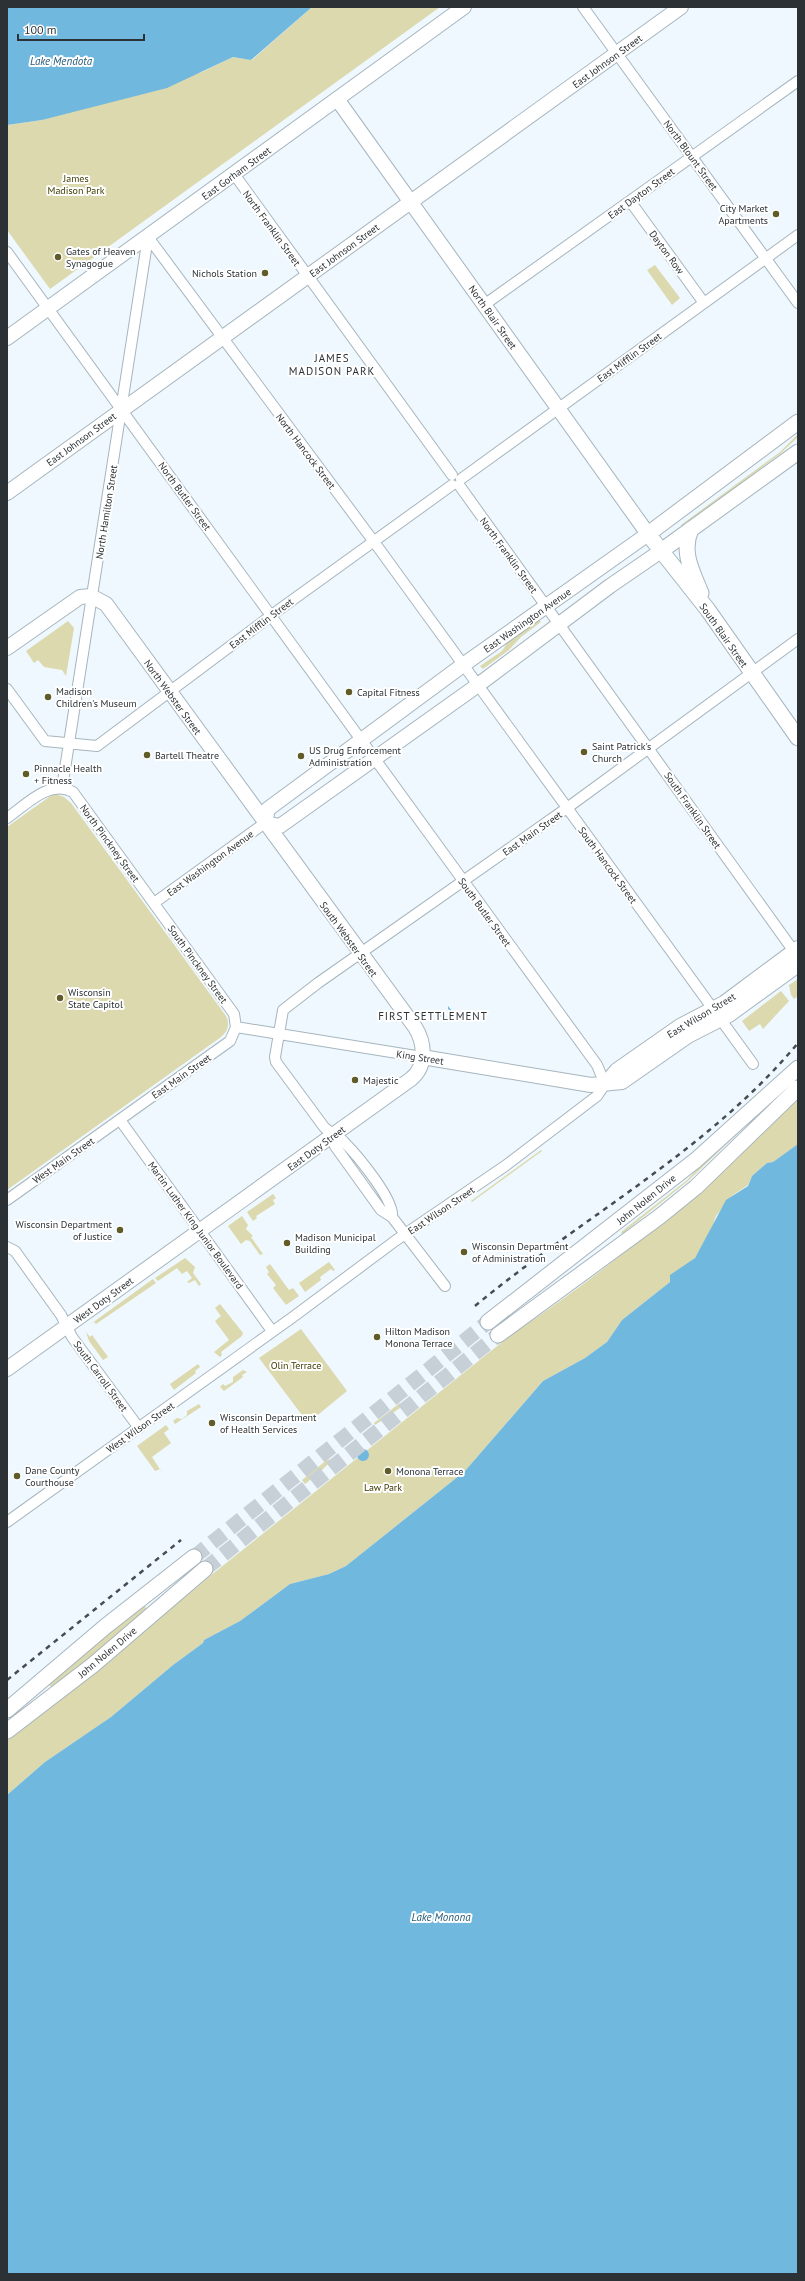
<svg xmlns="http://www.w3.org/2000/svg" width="805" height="2281" font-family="'PT Sans',sans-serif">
	<rect width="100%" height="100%" fill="#eef8fe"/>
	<path fill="#dbd9ad" d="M312 7H440L50 289 7 230V125L42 120 202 72 233 57 252 60Z
		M655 265 680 298 672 305 647 270Z
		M798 434V437L781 453 682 527 681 525 780 452Z
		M539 620 541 622 521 637 509 650 483 669 480 666 502 651 507 643 517 635Z
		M68 621 74 628 66 676 62 670 44 667 38 660 34 663 26 651Z
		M56 794 64 797 71 803 226 1016C230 1024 228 1031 221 1037L7 1190V827L49 797Z
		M798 979V996L794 999 791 995 789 985Z
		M781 991 789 1001 763 1029 760 1024 749 1031 742 1021Z
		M779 1094 688 1181 622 1234 621 1232 687 1180 711 1155Z
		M798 1097V1144L773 1162 767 1163 752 1176 748 1185 733 1195 716 1216 711 1230 695 1258 671 1278 670 1282 622 1320 607 1342 585 1358 543 1381 465 1471 346 1566 329 1574 290 1584 240 1621 204 1640 203 1643 173 1665 111 1717 45 1762 7 1795V1739L72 1691 210 1576 516 1331C620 1264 709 1181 798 1097Z
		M541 1150 542 1151 472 1202 471 1201Z
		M273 1194 276 1198 273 1200 275 1204 256 1216 257 1218 253 1221 247 1212Z
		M242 1216 248 1225 246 1229 253 1236 251 1237 263 1254 260 1255 250 1241 246 1240 241 1244 228 1226Z
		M185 1258 195 1267 193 1273 201 1284 199 1286 195 1280 189 1283 187 1282 192 1278 187 1271 182 1274 177 1268 158 1281 155 1278Z
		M329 1262 335 1270 333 1271 331 1269 320 1277 321 1280 305 1292 299 1283Z
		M270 1264 289 1290 293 1288 299 1296 286 1305 273 1288 276 1285 267 1274 269 1272 266 1267Z
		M153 1279 156 1283 96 1324 94 1322 88 1326Z
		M220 1304 243 1333 242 1336 221 1352 222 1355 220 1357 214 1352 229 1340 215 1321 221 1316 215 1308Z
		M301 1329 347 1391 308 1423 259 1358Z
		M86 1332 90 1337 92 1335 108 1357 103 1360 89 1341Z
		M198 1364 200 1367 195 1371 196 1373 174 1390 170 1384Z
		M243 1370 247 1372 242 1375 243 1377 224 1391 220 1387 223 1384 225 1386 233 1382V1377Z
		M400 1403 403 1406 375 1425 374 1423Z
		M199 1404 201 1407 175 1424 173 1421 177 1418 182 1419 187 1415V1411Z
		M166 1425 169 1429 164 1433 171 1443 152 1457 165 1477 160 1469 155 1471 137 1446Z
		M328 1459 331 1461 320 1472 305 1484 302 1480Z
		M144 1605 147 1609 79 1667 51 1687 48 1683Z"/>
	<path fill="#71b8df" d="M7 7H312L251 60 233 57 167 88 42 120 7 125Z
		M448 1006 456 1016 455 1020 451 1022 427 1010H435L450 1019 453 1013 448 1009Z
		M798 1144V2274H7V1795L45 1762 111 1717 173 1665 203 1643 204 1640 240 1621 290 1584 329 1574 346 1566 465 1471 543 1381 585 1358 607 1342 622 1320 670 1282V1275L695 1258 726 1200 748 1186 752 1176 767 1163 773 1162Z
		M357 1455a6 6 0 1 1 12 0a6 6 0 1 1-12 0Z"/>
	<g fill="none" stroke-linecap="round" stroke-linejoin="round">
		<path stroke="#c7d0d6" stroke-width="15" stroke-dasharray="15 8" stroke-linecap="butt" d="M194 1557 488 1322
			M205 1569 498 1335"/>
		<g stroke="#a6b5be" stroke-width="12">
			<path id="street" d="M583 7 798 303
				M234 174 452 475
				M630 201 704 303
				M148 237 380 550 753 1064
				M7 252 597 1065 605 1084 597 1096 505 1166 395 1241 293 1317 7 1522
				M484 305 798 81
				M461 479 798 235
				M459 485 798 957
				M7 689 45 741 97 746 280 609 452 485
				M62 788 148 237
				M7 818C26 805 49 779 73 792L234 1014 236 1027 230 1041 7 1200
				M154 903 265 823
				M236 1027 422 1057
				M120 1120 272 1331
				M333 1135 335 1146 381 1210 392 1217
				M7 1247 15 1251 61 1315 72 1337 139 1428
				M445 1286 392 1217C395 1200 356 1154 344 1142 339 1136 330 1133 324 1127L276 1062 275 1057 283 1010 318 983 567 808 798 639"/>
		</g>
		<g stroke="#a6b5be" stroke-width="16">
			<path id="secondary" d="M7 338 464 7
				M7 493 681 7
				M7 648 80 597 91 596 106 604 415 1027C425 1043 427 1066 411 1079L7 1369
				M265 823 268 809 463 665 648 534 337 99
				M265 823 280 826 478 685 610 586 661 551
				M422 1057 591 1085 622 1082 688 1036 729 1015 798 965
				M605 1084 617 1070 680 1026 724 1003 798 948"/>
		</g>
		<g stroke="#a6b5be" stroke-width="17">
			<path id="primary" d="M798 422 648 534 708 610 798 738
				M691 529C681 552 692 571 701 593
				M661 551 798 452
				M488 1322 696 1160 798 1068
				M498 1335 659 1217 696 1187 798 1088
				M7 1710 106 1626 194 1557
				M7 1731 93 1665 205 1569"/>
		</g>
		<use href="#street" stroke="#fff" stroke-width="10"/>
		<use href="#secondary" stroke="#fff" stroke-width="14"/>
		<use href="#primary" stroke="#fff" stroke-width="15"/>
		<path stroke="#464d50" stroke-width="2.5" stroke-dasharray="5 5" stroke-linecap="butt" d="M475 1306C582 1217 708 1151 798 1043
			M7 1680 181 1540"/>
	</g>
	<g fill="#605c29" stroke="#fff" stroke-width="1.5">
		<circle cx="776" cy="214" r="4"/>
		<circle cx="58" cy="257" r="4"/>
		<circle cx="265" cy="273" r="4"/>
		<circle cx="349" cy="692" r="4"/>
		<circle cx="48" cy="697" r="4"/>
		<circle cx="584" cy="752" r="4"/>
		<circle cx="147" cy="755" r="4"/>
		<circle cx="301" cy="756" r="4"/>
		<circle cx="26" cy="774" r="4"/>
		<circle cx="60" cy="998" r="4"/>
		<circle cx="355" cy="1080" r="4"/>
		<circle cx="120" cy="1230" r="4"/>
		<circle cx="287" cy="1243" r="4"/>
		<circle cx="464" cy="1252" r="4"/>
		<circle cx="377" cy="1337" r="4"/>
		<circle cx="212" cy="1423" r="4"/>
		<circle cx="388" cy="1471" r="4"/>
		<circle cx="17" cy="1476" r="4"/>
	</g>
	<g text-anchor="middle" stroke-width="4" stroke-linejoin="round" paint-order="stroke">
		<g font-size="10" fill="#2b3134" stroke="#fff">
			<text transform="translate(607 61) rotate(-36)" y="4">East Johnson Street</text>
			<text transform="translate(691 155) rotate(54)" y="4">North Blount Street</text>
			<text transform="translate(236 173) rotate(-36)" y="4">East Gorham Street</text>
			<text transform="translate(641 193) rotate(-36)" y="4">East Dayton Street</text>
			<text transform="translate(272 228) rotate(54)" y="4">North Franklin Street</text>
			<text transform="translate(344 250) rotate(-36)" y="4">East Johnson Street</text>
			<text transform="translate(667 252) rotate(54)" y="4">Dayton Row</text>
			<text transform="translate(493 317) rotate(55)" y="4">North Blair Street</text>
			<text transform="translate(629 357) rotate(-36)" y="4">East Mifflin Street</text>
			<text transform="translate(81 439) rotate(-36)" y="4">East Johnson Street</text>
			<text transform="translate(306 451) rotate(53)" y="4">North Hancock Street</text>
			<text transform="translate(185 496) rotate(54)" y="4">North Butler Street</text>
			<text transform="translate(106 512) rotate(-81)" y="4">North Hamilton Street</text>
			<text transform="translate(509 555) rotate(54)" y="4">North Franklin Street</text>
			<text transform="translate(527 620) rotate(-35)" y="4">East Washington Avenue</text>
			<text transform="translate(261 623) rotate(-37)" y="4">East Mifflin Street</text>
			<text transform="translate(724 635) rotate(55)" y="4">South Blair Street</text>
			<text transform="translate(173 697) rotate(54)" y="4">North Webster Street</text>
			<text transform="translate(693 810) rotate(55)" y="4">South Franklin Street</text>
			<text transform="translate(532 833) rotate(-35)" y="4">East Main Street</text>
			<text transform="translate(110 843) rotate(54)" y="4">North Pinckney Street</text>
			<text transform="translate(210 863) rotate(-36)" y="4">East Washington Avenue</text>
			<text transform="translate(608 865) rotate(54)" y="4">South Hancock Street</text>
			<text transform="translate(485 912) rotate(54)" y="4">South Butler Street</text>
			<text transform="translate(349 939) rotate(54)" y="4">South Webster Street</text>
			<text transform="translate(198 964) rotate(54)" y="4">South Pinckney Street</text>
			<text transform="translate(701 1015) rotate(-31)" y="4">East Wilson Street</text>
			<text transform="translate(420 1057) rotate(9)" y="4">King Street</text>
			<text transform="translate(181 1076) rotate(-35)" y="4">East Main Street</text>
			<text transform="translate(316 1148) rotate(-36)" y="4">East Doty Street</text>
			<text transform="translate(63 1160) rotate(-35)" y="4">West Main Street</text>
			<text transform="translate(646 1199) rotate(-39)" y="4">John Nolen Drive</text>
			<text transform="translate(441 1210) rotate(-34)" y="4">East Wilson Street</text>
			<text transform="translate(196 1225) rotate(54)" y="4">Martin Luther King Junior Boulevard</text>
			<text transform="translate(103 1300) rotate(-36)" y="4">West Doty Street</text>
			<text transform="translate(101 1376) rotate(54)" y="4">South Carroll Street</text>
			<text transform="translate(140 1427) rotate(-35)" y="4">West Wilson Street</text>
			<text transform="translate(107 1652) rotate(-40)" y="4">John Nolen Drive</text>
		</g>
		<g font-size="10" fill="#3e3b01" stroke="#fff">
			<text x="76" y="182">James<tspan x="76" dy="12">Madison Park</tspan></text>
			<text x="296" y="1369">Olin Terrace</text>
			<text x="383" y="1491">Law Park</text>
		</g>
		<g font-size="10" fill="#2b3134" stroke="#fff" text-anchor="start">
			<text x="768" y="212" text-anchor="end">City Market<tspan x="768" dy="12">Apartments</tspan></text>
			<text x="66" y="255">Gates of Heaven<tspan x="66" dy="12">Synagogue</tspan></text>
			<text x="257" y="277" text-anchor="end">Nichols Station</text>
			<text x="56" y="695">Madison<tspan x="56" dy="12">Children's Museum</tspan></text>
			<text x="357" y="696">Capital Fitness</text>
			<text x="592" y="750">Saint Patrick's<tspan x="592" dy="12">Church</tspan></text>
			<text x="309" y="754">US Drug Enforcement<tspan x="309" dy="12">Administration</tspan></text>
			<text x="155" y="759">Bartell Theatre</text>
			<text x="34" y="772">Pinnacle Health<tspan x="34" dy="12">+ Fitness</tspan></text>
			<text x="68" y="996">Wisconsin<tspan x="68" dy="12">State Capitol</tspan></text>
			<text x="363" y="1084">Majestic</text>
			<text x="112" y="1228" text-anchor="end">Wisconsin Department<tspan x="112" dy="12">of Justice</tspan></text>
			<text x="295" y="1241">Madison Municipal<tspan x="295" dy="12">Building</tspan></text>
			<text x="472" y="1250">Wisconsin Department<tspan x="472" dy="12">of Administration</tspan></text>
			<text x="385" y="1335">Hilton Madison<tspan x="385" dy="12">Monona Terrace</tspan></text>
			<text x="220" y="1421">Wisconsin Department<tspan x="220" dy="12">of Health Services</tspan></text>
			<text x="25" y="1474">Dane County<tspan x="25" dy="12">Courthouse</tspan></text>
			<text x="396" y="1475">Monona Terrace</text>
		</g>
		<g font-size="11" font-style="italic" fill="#265c78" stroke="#fff">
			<text x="61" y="65">Lake Mendota</text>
			<text x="441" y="1921">Lake Monona</text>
		</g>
		<g font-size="11" letter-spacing="1" fill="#2b3134" stroke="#fff">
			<text x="332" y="362">JAMES<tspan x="332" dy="13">MADISON PARK</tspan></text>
			<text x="433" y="1020">FIRST SETTLEMENT</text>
		</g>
	</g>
	<rect width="805" height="2281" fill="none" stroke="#2b3134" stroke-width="16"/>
	<path d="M18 34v6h126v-6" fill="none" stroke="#2b3134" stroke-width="2"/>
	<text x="24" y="34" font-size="12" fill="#2b3134" stroke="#ffffff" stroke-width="3" paint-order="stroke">100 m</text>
</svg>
